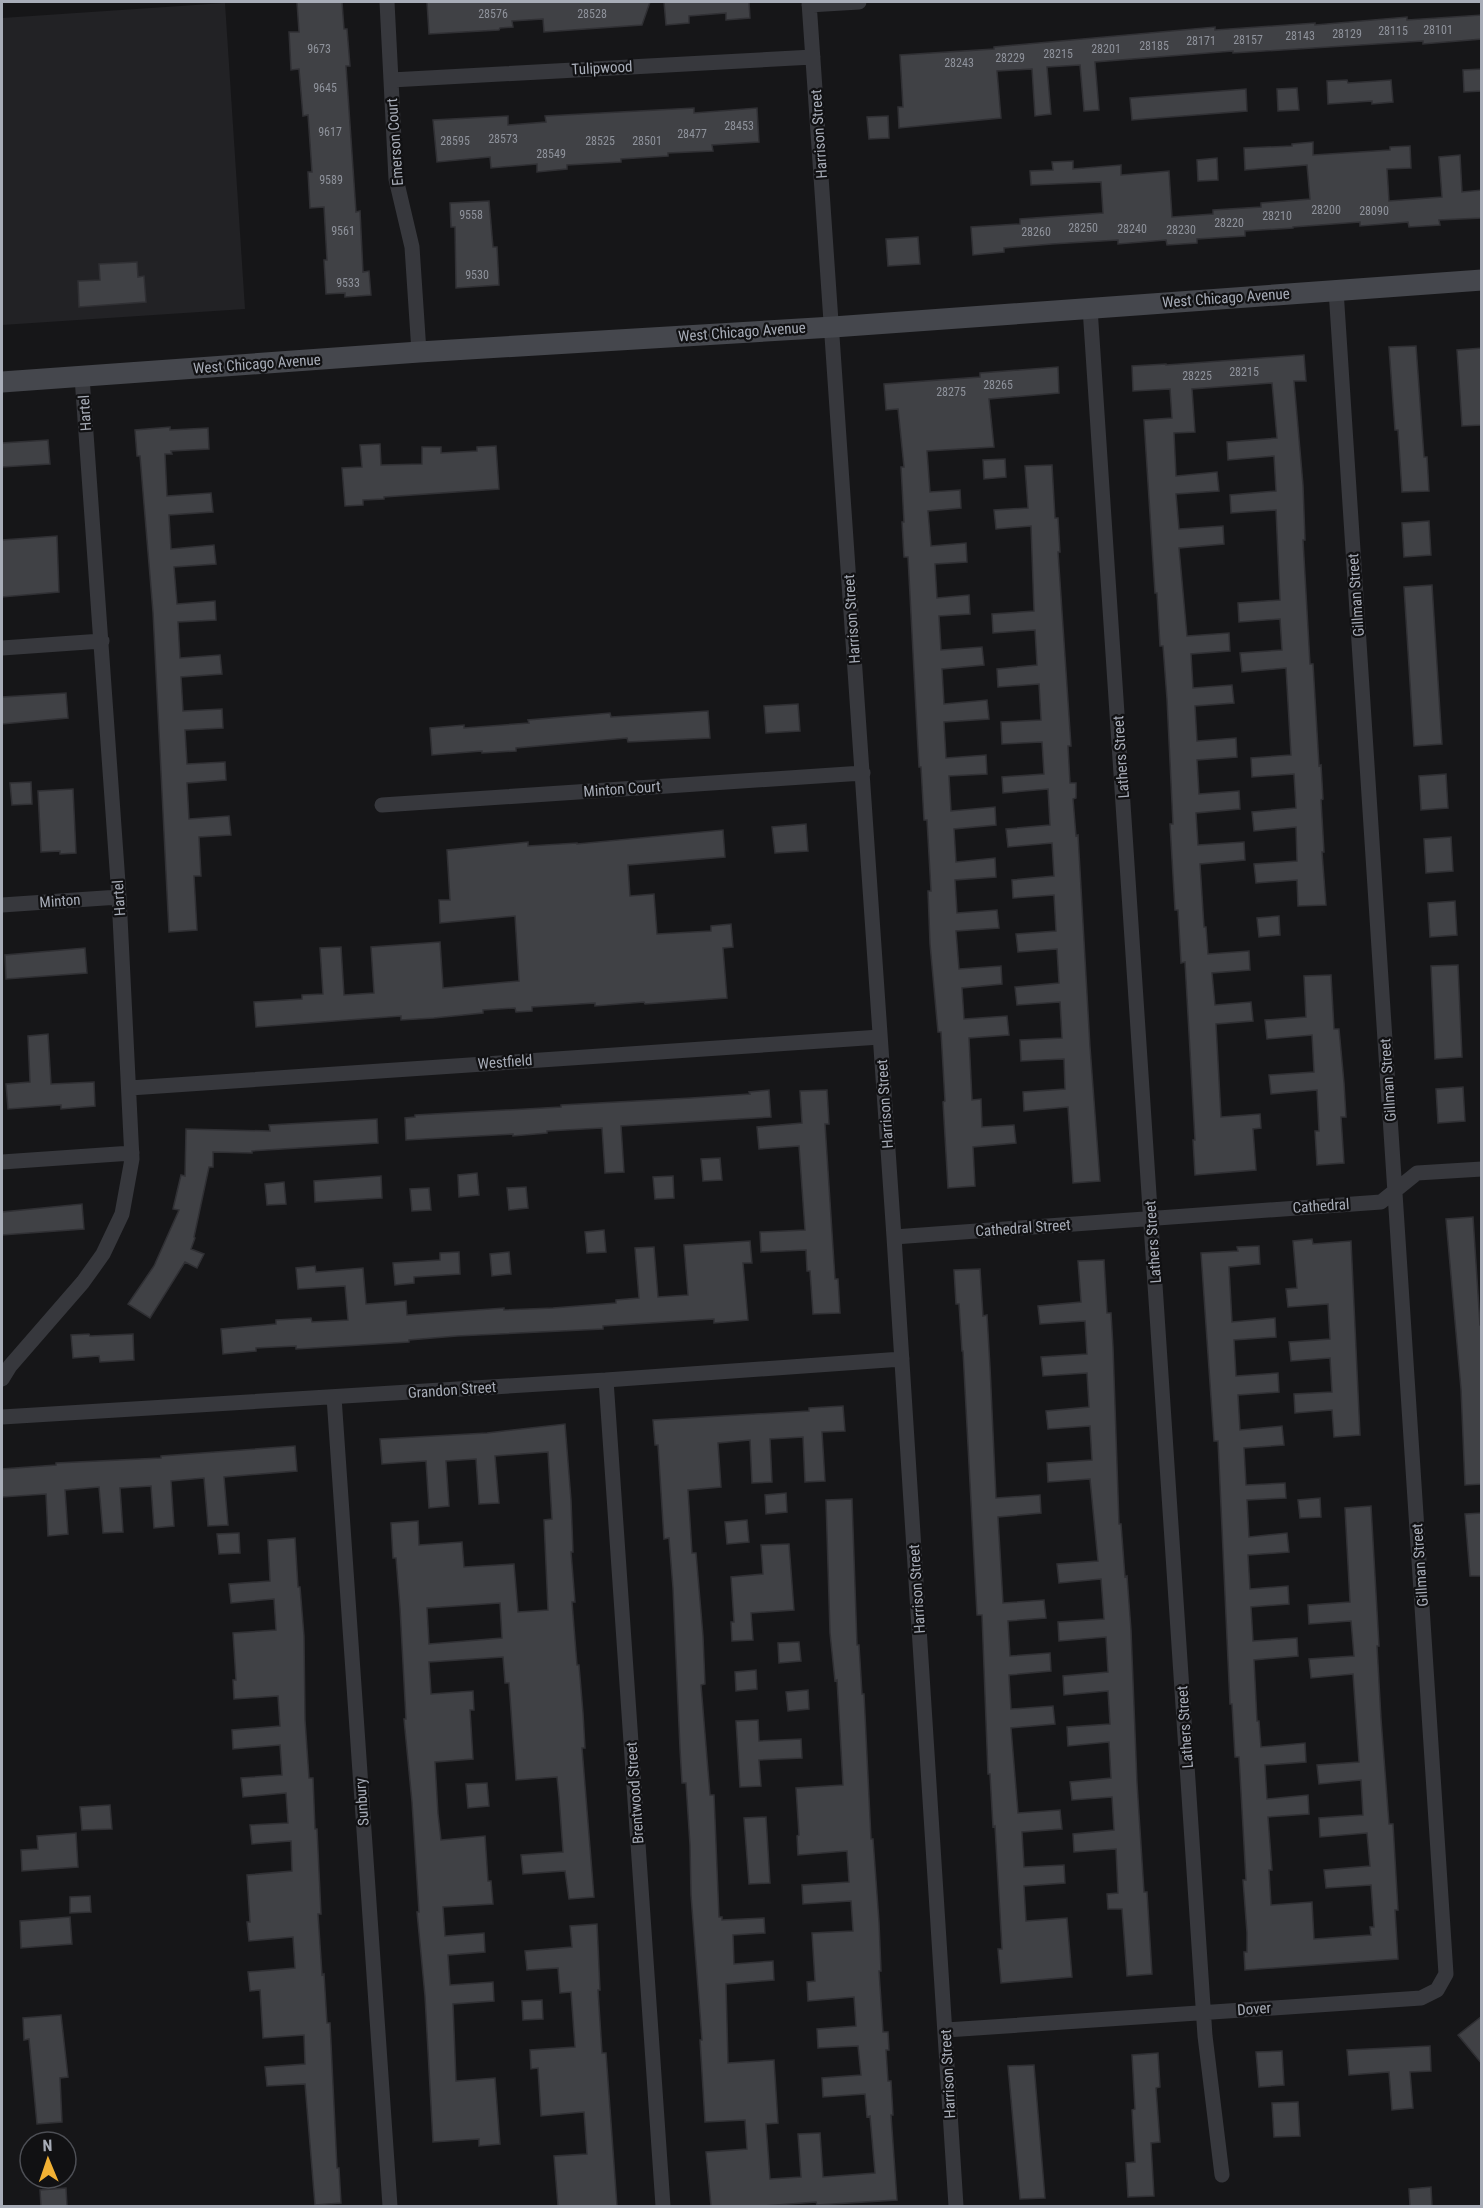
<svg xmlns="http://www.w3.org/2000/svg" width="1483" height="2208" font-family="'Roboto Condensed',sans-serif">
	<rect width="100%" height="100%" fill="#161618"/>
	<path fill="#222225" d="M225 3 245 309 2 325V18Z"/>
	<path fill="#404145" stroke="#303034" stroke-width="1.5" fill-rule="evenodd" d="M297 2H342L344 29H347L350 66H346L356 212 360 211 363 272 369 271 371 295 345 297V293L326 294 324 260H327L324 207 310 208 308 172H312L308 115 303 116 299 69 291 70 289 32H299Z
		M427 2H650L642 25 544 32 543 19 512 21 513 27 500 28 499 30 429 34Z
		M664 2H749L750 18 726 20V13L689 16V23L666 25Z
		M1482 15V39L1423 44V41L1233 53V51L1095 62 1099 110 1084 111 1080 65 1047 67 1051 114 1035 116 1032 69 997 71 1001 118 899 128 898 107H903L900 55 994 49V47L1215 27V30L1315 23V25L1407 17V20Z
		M1482 69V91L1464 92 1463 70Z
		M1347 80 1348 83 1391 80 1393 102 1372 104V101L1328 104 1327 81Z
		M1297 88 1299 110 1278 111 1277 89Z
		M1246 89 1247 111 1132 120 1130 98Z
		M694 108V113L757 108 759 142 712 145 713 151 668 153V156L621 159V162L567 165V169L537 172V164L491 168 490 157 437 162 433 120 508 116V125L546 122 545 116Z
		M888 116 889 138 869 139 867 117Z
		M1313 142V155L1390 150V147L1410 146 1411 168 1387 169 1389 201 1442 197 1439 157 1460 155 1462 192 1482 190V218L1439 220 1440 225 1409 227 1408 222 1360 226V222L1293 227V228L1245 231V236L1197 239V243L1167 245 1166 240 1118 244V240L1052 244 1004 248V252L973 255 971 227 1020 224V219L1103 213 1101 182 1031 185 1030 171 1053 170 1052 162 1073 161V169L1121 165V175L1169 171 1172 217 1213 214V210L1261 207V203L1310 199 1307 165 1245 170 1244 148 1292 146V144Z
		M1217 158 1218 180 1198 181 1197 160Z
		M489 201 493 247H497L499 285 456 288 455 227H451L450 203Z
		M918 237 920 264 888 266 886 239Z
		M137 262 138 277 144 276 146 302 79 307 78 281 100 280 99 264Z
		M1416 346 1424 457H1427L1429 491 1402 492 1398 430H1395L1389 347Z
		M1482 348V425L1462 426 1457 350Z
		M1304 355 1306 381H1294L1303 485 1305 540H1303L1310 664H1313L1319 766 1321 765 1323 799 1321 800 1324 852H1322L1326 905 1298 906 1297 880 1256 883 1254 864 1297 861 1296 827 1254 831 1252 812 1296 808 1294 774 1252 777 1251 758 1291 755 1286 668 1242 672 1240 653 1282 650 1280 619 1239 622 1238 603 1280 600 1276 510 1231 513 1230 495 1276 491 1274 456 1228 460 1227 442 1277 438 1272 383 1192 389 1195 432 1174 433 1176 476 1217 472 1219 491 1176 494 1179 529 1223 526 1224 544 1179 548 1187 636 1229 633 1230 651 1191 654 1193 688 1232 685 1234 703 1195 706 1197 741 1236 738 1237 757 1197 760 1199 794 1239 791 1240 809 1196 813 1198 845 1244 842 1245 860 1200 864 1204 927H1206L1208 954 1249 951 1250 970 1212 973 1215 1005 1251 1002 1253 1021 1216 1024 1221 1117 1260 1114 1261 1128 1253 1129 1256 1170 1195 1175 1193 1140H1195L1185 962 1181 963 1178 910H1175L1170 824H1173L1167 699 1163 646H1160L1157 593H1155L1144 420 1172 418 1170 389 1133 391 1132 366 1166 364V365Z
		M1058 367 1059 393 989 399 994 447 927 451 930 492 960 490 961 508 928 511 931 546 966 543 967 562 935 564 937 598 969 595 970 614 939 616 941 650 982 647 984 665 942 669 944 704 987 700 989 719 944 722 946 758 986 755 987 774 949 776 951 811 995 807 996 825 954 829 956 862 995 858 996 877 955 880 957 913 997 910 999 928 956 931 959 969 1001 966 1002 984 962 988 964 1019 1007 1016 1009 1035 969 1038 972 1100 981 1099 982 1127 1014 1125 1016 1143 973 1147 975 1186 948 1188 943 1102 945 1101 941 1032H938L930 944 928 891H931L927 820H924L921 767H919L908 557H904L902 522H904L901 467H904L898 409 886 410 884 384 980 377V373Z
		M170 427V430L208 428 209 449 171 451 172 454H165L167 496 211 493 213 512 169 515 171 549 214 545 216 564 174 567 177 604 215 601 216 620 178 622 180 658 220 655 222 674 181 677 183 711 222 709 223 728 185 730 187 764 225 762 226 780 187 783 189 819 229 816 231 835 199 837 201 876H194L197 930 169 932 153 612 140 456H137L135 430Z
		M48 440 50 464 2 467V443Z
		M380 444 381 465 422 464V447H441V453L477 451V447L496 446 499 489 384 497V499L363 500V505L345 506 342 468 362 467 360 445Z
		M1005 459 1006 477 984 479 983 460Z
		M1052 465 1055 518H1058L1060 552H1058L1071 746H1068L1070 783H1076V798L1073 799 1076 836 1078 835 1090 1047 1100 1181 1073 1183 1068 1107 1024 1111 1023 1092 1065 1089 1064 1059 1021 1061 1020 1040 1062 1038 1060 1002 1017 1005 1015 987 1059 983 1057 949 1018 952 1016 934 1056 931 1054 895 1013 898 1012 880 1054 876 1052 843 1008 847 1006 829 1050 825 1048 789 1003 793 1002 777 1044 774 1042 742 1002 744 1001 722 1041 720 1039 684 998 687 997 669 1037 665 1035 630 993 633 992 614 1034 611 1031 526 996 529 994 510 1028 508 1025 466Z
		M1429 521 1431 555 1404 557 1402 523Z
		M57 536 59 592 2 597V540Z
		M1432 585 1442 744 1414 746 1404 587Z
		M66 693 68 718 2 724V697Z
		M798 704 800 731 766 733 764 706Z
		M708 711 710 738 628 742 627 738 516 748V751L482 753V751L432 755 430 728 464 725V728L529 723 528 720 610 713 611 717Z
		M1446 774 1448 808 1421 810 1419 776Z
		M31 782 32 804 12 805 10 783Z
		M73 789 76 853 60 854V851L41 852 38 791Z
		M806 824 808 851 775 853 772 827Z
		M723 830 725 857 628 865 630 896 654 894 657 934 711 931V926L731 924 733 947 723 948 727 998 645 1004 644 1002 595 1006V1003L532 1007V1011L516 1012 515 1008 483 1010V1013L434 1018 401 1020V1016L256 1027 254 1002 302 999V995L323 994 320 948 341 947 344 995 374 993 371 947 440 942 443 988 519 981 515 916 440 923 439 900H450L447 850 528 842V846L577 843V844Z
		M1451 837 1453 871 1426 873 1424 839Z
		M1455 901 1457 935 1430 937 1428 903Z
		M1279 916 1280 935 1259 937 1257 918Z
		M85 948 87 973 6 979 5 955Z
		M1458 965 1462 1057 1435 1059 1431 966Z
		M1331 975 1334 1029H1339L1344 1083 1346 1117H1341L1344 1163 1317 1165 1315 1131H1319L1317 1090 1271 1094 1269 1075 1314 1072 1312 1035 1267 1039 1265 1020 1306 1017 1304 976Z
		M48 1034 51 1084 94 1082 95 1106 61 1109V1105L8 1109 6 1084 30 1082 28 1036Z
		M1463 1087 1465 1121 1438 1123 1436 1089Z
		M769 1090 771 1117 621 1126 624 1172 605 1173 602 1128 547 1131V1133L513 1136V1134L406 1140 405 1118 415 1117V1115L561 1107V1105L691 1098 750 1094 749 1092Z
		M827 1090 829 1124H825L835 1279H838L840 1313 813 1314 810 1271H807L806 1250 761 1252 760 1232 805 1230 799 1146 759 1149 757 1127 802 1123 800 1091Z
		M377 1119 378 1143 252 1151V1153L213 1152V1167H209L194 1237 195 1238 191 1249 204 1254 197 1268 185 1262 150 1318 128 1304 154 1266 179 1210 173 1209 181 1175 185 1176 186 1129 270 1131 269 1125Z
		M720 1158 722 1180 703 1181 701 1159Z
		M477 1173 479 1195 459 1197 458 1175Z
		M381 1176 382 1198 315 1202 314 1181Z
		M673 1176 674 1198 655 1199 653 1177Z
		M284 1182 286 1204 267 1205 265 1184Z
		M526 1187 528 1208 509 1210 507 1188Z
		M429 1188 431 1210 412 1211 410 1189Z
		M82 1204 84 1229 2 1235V1212Z
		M1473 1217 1480 1325H1482V1484L1465 1485 1461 1389 1446 1219Z
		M604 1230 606 1252 587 1253 585 1232Z
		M1312 1239 1313 1244 1351 1241 1360 1435 1334 1437 1332 1410 1295 1413 1294 1394 1332 1392 1330 1358 1291 1361 1289 1342 1330 1339 1328 1304 1288 1307 1286 1289 1297 1288 1293 1241Z
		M750 1241 752 1263H743L748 1320 714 1323V1319L603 1326V1329L457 1336 409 1340V1342L296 1349V1346L256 1348V1351L223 1354 221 1329 276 1324V1320L311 1318 312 1322 348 1320 345 1286 298 1289 296 1268 315 1266 316 1272 363 1268 366 1304 406 1301 407 1315 504 1308V1310L553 1308 616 1303V1300L639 1298 635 1248 654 1247 658 1297 688 1295 684 1245Z
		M1259 1246 1260 1264 1229 1267 1232 1322 1275 1318 1276 1337 1234 1340 1236 1376 1278 1373 1279 1392 1238 1395 1240 1430 1282 1426 1284 1445 1244 1448 1246 1485 1285 1483 1286 1498 1247 1500 1249 1537 1287 1533 1289 1552 1248 1555 1250 1589 1288 1586 1289 1604 1251 1607 1253 1641 1297 1638 1298 1656 1254 1660 1257 1721H1259L1261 1747 1305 1743 1306 1762 1265 1765 1267 1799 1308 1795 1309 1814 1268 1817 1272 1870H1269L1271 1905 1312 1902 1314 1939 1371 1935 1370 1927H1374L1371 1885 1326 1888 1324 1870 1370 1866 1367 1833 1320 1837 1319 1818 1363 1815 1361 1780 1319 1784 1317 1765 1359 1762 1353 1674 1311 1678 1309 1659 1354 1656 1351 1621 1309 1624 1308 1605 1350 1602 1345 1508 1371 1506 1379 1646H1377L1381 1719 1389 1824H1393L1396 1876 1398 1910H1395L1398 1959 1245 1970 1244 1952H1247V1933L1243 1880H1246L1239 1757H1235L1232 1704H1230L1218 1441H1214L1201 1253 1238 1251 1237 1247Z
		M459 1252 460 1274 414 1277V1283L395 1285 393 1263 440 1260V1253Z
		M509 1252 511 1274 492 1276 490 1254Z
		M1104 1260 1107 1313H1111L1113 1347 1119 1524H1121L1125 1577 1127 1576 1131 1630 1137 1783 1144 1892H1147L1152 1974 1127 1976 1122 1909H1108L1107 1894 1118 1893 1116 1849 1074 1852 1073 1834 1114 1830 1112 1797 1072 1800 1070 1782 1111 1778 1109 1742 1068 1746 1067 1727 1110 1724 1108 1691 1064 1695 1063 1676 1108 1672 1106 1637 1059 1641 1058 1622 1104 1619 1101 1579 1059 1583 1057 1564 1098 1561 1090 1479 1048 1482 1047 1463 1092 1460 1090 1426 1048 1429 1046 1411 1089 1407 1087 1373 1043 1376 1041 1357 1087 1354 1085 1321 1040 1324 1038 1306 1081 1302 1078 1261Z
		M980 1269 983 1316 987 1315 990 1367 996 1498 1040 1495 1041 1513 998 1517 1003 1603 1044 1600 1046 1618 1008 1621 1010 1656 1050 1653 1051 1671 1009 1675 1011 1709 1053 1706 1055 1724 1011 1728 1018 1813 1060 1810 1062 1829 1022 1832 1024 1867 1064 1865 1065 1883 1024 1886 1026 1921 1067 1918 1072 1977 1001 1983 998 1949H1002L999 1897 995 1826 993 1827 990 1774H988L982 1615H977L963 1351H962L959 1304H956L954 1270Z
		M89 1334 90 1336 133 1334 134 1360 100 1362 99 1356 73 1358 71 1335Z
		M843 1406 845 1431 822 1432 825 1481 805 1482 803 1437 770 1439 772 1482 752 1483 750 1440 718 1443 721 1487 688 1490 692 1553H696L703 1636 705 1684 701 1685 710 1795H714L719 1917H722V1920L764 1918 765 1933 733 1935 734 1964 773 1961 774 1980 726 1984 728 2063 774 2060 778 2123 766 2124 770 2179 801 2177 798 2134 820 2133 823 2177 875 2173 870 2116 867 2117 865 2094 823 2097 822 2078 861 2075 858 2046 818 2048 817 2029 856 2026 854 1997 808 2001 807 1982 815 1981 812 1933 853 1931 851 1901 803 1904 802 1885 849 1882 847 1851 798 1855 797 1836 799 1835 796 1788 843 1785 837 1680 835 1681 830 1633 826 1500 852 1499 857 1645H859L862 1694H864L871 1839H873L879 1922 881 1971H879L883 2032H888L889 2050H886L888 2081H891L893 2115H891L897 2200 817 2205 816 2202 763 2206H711L706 2152 747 2149 745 2120 705 2122 700 2040H702L691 1895 690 1845 686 1783H682L680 1749 673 1588 669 1538 664 1539 658 1445H655L653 1420 809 1411V1408Z
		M565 1424 571 1500 573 1552H571L575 1602H572L577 1665H579L583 1713 585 1748H582L594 1897 569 1899 565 1871 523 1874 521 1855 563 1852 559 1797 557 1777 516 1780 509 1683H505L503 1657 429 1662 431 1694 473 1691 474 1710H470L473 1759 435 1762 438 1814 441 1840 485 1836 488 1881H491L493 1904 443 1907 445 1936 484 1933 485 1952 448 1955 450 1985 493 1982 494 2001 453 2004 456 2081 495 2078 500 2144 479 2146V2139L433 2142 425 1996 417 1912H419L412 1802 404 1719H406L400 1608 396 1558H393L391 1523 418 1521 419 1545 462 1542 464 1567 514 1564 518 1612 548 1610 544 1520 552 1519 548 1452 495 1456 499 1503 479 1504 476 1459 446 1461 449 1506 429 1508 426 1461 382 1464 380 1439 487 1433ZM500 1603 502 1638 429 1644 427 1608Z
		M295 1446 297 1471 224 1477 228 1525 208 1526 204 1478 171 1481 174 1526 154 1528 151 1486 120 1488 123 1532 103 1533 99 1487 65 1490 68 1534 48 1536 46 1494 2 1497V1469L56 1465V1463L161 1458V1456Z
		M786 1493 787 1512 766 1514 765 1495Z
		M1320 1498 1321 1517 1300 1518 1298 1500Z
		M1482 1513V1576H1470L1465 1514Z
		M747 1520 749 1542 727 1544 725 1522Z
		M239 1533 240 1553 219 1554 217 1534Z
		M295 1538 298 1587H300L304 1636 305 1720 309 1778H313L315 1829H317L321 1914H318L322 1975 324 1974 327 2023H330L337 2168H339L341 2203 315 2205 305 2084 267 2086 265 2067 305 2064 304 2035 263 2038 260 1990 250 1991 248 1972 295 1968 293 1937 249 1941 247 1922H250L247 1875 292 1871 291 1841 252 1844 250 1825 288 1823 286 1793 243 1797 241 1778 282 1775 280 1745 233 1749 232 1730 280 1726 278 1696 234 1699 233 1680H236L233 1633 276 1630 274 1599 231 1603 229 1584 270 1581 268 1540Z
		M789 1544 794 1610 751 1613 753 1640 732 1641 731 1622H734L731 1577 763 1574 761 1545Z
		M799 1642 801 1661 779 1663 778 1643Z
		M756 1670 757 1689 736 1691 735 1672Z
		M808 1690 809 1709 788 1711 786 1692Z
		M758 1720 759 1741 801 1739 802 1758 759 1760 761 1786 740 1787 736 1721Z
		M487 1783 489 1806 468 1808 466 1784Z
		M110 1805 112 1829 82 1830 80 1807Z
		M766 1817 770 1883 749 1884 744 1818Z
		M76 1833 78 1867 22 1871 21 1850 38 1849 37 1836Z
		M90 1896 91 1912 70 1913V1897Z
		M70 1917 72 1944 21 1948 20 1921Z
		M597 1924 600 1990H598L602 2053H606L617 2206H558L554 2156 587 2154 584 2112 541 2116 538 2068 531 2069 530 2050 575 2047 571 1992 560 1993 558 1968 527 1970 525 1951 572 1947 570 1926Z
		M542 2000 543 2019 523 2020 522 2001Z
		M61 2015 68 2077 60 2078 62 2122 37 2124 29 2039 24 2040 23 2018Z
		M1482 2016V2064L1458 2035Z
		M1430 2046 1431 2071 1410 2072 1413 2108 1392 2110 1389 2072 1349 2075 1347 2050Z
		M1282 2051 1284 2085 1259 2087 1256 2052Z
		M1158 2053 1160 2087 1156 2088 1160 2142 1151 2143 1154 2196 1128 2197 1126 2163 1135 2162 1132 2110 1135 2109 1132 2055Z
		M1034 2065 1045 2198 1020 2199 1008 2066Z
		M1298 2102 1300 2136 1274 2137 1272 2103Z
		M1431 2187 1432 2206H1410L1409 2189Z
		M66 2188 67 2206H41L40 2190Z"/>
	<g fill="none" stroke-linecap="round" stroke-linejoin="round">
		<path stroke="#37383d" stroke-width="15" d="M387 2 396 179 412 247 419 352
			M809 2 894 1237 956 2206
			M809 5 859 2
			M391 80 813 57
			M1090 308 1205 2036 1222 2175
			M2 648 102 641
			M382 805 863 773
			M2 905 119 897
			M130 1088 880 1037
			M2 1162 132 1153
			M894 1237 1381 1202 1417 1173 1482 1169
			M2 1379 10 1366 83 1282 103 1254 122 1214 132 1159 119 897 82 377
			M606 1380 663 2206
			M334 1397 390 2206
			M2 1417 606 1380 902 1359
			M946 2030 1421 1998 1437 1990 1446 1974 1336 290"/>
		<path stroke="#45474d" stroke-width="21" d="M2 382 419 352 833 327 1482 280"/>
	</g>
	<g text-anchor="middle" stroke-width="4.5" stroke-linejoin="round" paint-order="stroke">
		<g font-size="12" fill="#8e929b">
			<text x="493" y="18">28576</text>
			<text x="592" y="18">28528</text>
			<text x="1438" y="34">28101</text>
			<text x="1393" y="35">28115</text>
			<text x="1347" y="38">28129</text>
			<text x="1300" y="40">28143</text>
			<text x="1248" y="44">28157</text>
			<text x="1201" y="45">28171</text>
			<text x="1154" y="50">28185</text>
			<text x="319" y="53">9673</text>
			<text x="1106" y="53">28201</text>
			<text x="1058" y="58">28215</text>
			<text x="1010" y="62">28229</text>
			<text x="959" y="67">28243</text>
			<text x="325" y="92">9645</text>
			<text x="739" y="130">28453</text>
			<text x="330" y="136">9617</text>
			<text x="692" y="138">28477</text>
			<text x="503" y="143">28573</text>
			<text x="455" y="145">28595</text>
			<text x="600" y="145">28525</text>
			<text x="647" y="145">28501</text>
			<text x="551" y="158">28549</text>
			<text x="331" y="184">9589</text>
			<text x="1326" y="214">28200</text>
			<text x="1374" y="215">28090</text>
			<text x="471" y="219">9558</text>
			<text x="1277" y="220">28210</text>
			<text x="1229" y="227">28220</text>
			<text x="1083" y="232">28250</text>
			<text x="1132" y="233">28240</text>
			<text x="1181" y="234">28230</text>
			<text x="343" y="235">9561</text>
			<text x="1036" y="236">28260</text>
			<text x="477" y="279">9530</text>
			<text x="348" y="287">9533</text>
			<text x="1244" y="376">28215</text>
			<text x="1197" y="380">28225</text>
			<text x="998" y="389">28265</text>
			<text x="951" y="396">28275</text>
		</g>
		<g font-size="15" fill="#a8adb8" stroke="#111113">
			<text transform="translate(602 68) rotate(-3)" y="5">Tulipwood</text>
			<text transform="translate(819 134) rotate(-94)" y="5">Harrison Street</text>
			<text transform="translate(395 142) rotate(-94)" y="5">Emerson Court</text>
			<text transform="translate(1226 298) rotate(-4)" y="5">West Chicago Avenue</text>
			<text transform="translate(742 332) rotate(-4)" y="5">West Chicago Avenue</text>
			<text transform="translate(257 364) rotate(-4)" y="5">West Chicago Avenue</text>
			<text transform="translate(85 413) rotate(-94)" y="5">Hartel</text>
			<text transform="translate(1356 595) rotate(-94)" y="5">Gillman Street</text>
			<text transform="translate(852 619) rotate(-94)" y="5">Harrison Street</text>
			<text transform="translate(1121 757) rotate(-94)" y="5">Lathers Street</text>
			<text transform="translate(622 789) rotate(-4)" y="5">Minton Court</text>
			<text transform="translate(119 898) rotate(-94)" y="5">Hartel</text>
			<text transform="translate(60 901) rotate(-4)" y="5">Minton</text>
			<text transform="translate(505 1062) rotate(-4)" y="5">Westfield</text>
			<text transform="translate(1388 1080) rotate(-94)" y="5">Gillman Street</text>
			<text transform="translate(885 1104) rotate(-94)" y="5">Harrison Street</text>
			<text transform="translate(1321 1206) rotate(-4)" y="5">Cathedral</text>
			<text transform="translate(1023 1228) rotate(-4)" y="5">Cathedral Street</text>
			<text transform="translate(1153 1242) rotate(-94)" y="5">Lathers Street</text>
			<text transform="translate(452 1390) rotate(-4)" y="5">Grandon Street</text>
			<text transform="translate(1420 1565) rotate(-94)" y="5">Gillman Street</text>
			<text transform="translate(917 1589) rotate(-94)" y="5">Harrison Street</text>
			<text transform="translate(1185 1727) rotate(-94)" y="5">Lathers Street</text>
			<text transform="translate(635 1793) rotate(-94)" y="5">Brentwood Street</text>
			<text transform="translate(362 1802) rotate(-94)" y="5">Sunbury</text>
			<text transform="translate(1254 2009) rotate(-4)" y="5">Dover</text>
			<text transform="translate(948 2074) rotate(-93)" y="5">Harrison Street</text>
		</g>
	</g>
	<rect width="1483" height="2208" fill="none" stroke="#a8adb8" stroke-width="6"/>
	<g transform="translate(48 2160) rotate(358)"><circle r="28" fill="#111113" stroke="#4d4f55" stroke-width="1.5"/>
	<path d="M0-4.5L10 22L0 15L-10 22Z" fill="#f2b134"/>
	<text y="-9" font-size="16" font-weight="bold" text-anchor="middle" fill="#a8adb8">N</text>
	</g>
</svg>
